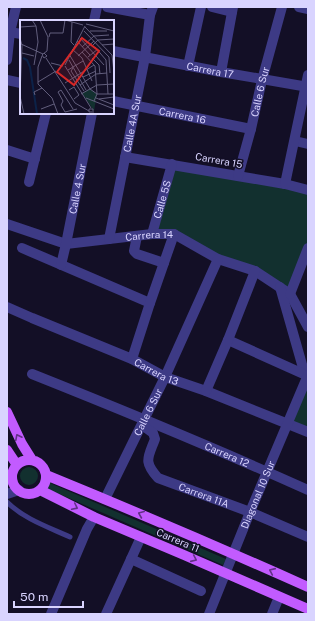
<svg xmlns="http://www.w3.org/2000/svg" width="315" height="621" font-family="'Public Sans',sans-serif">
	<rect width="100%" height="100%" fill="#130f26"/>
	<path fill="#12302f" d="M172 164 308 190V248L290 294 174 234H152Z
		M308 382V429L291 422Z
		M20 476a9 9 0 1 1 18 0a9 9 0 1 1-18 0Z
		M50 482 52 484 226 559 223 565 50 490 46 489Z"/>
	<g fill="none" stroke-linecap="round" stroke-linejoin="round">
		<path stroke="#3d3a85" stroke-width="5" d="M7 502C24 519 48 527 70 537"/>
		<g stroke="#3d3a85" stroke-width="10">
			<path d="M107 7 150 15"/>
			<path d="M212 7 232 12"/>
			<path d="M299 7 308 9"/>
			<path d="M94 21 97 7"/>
			<path d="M7 31 10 32 21 34"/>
			<path id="s1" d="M113 51 221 72 308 87"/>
			<path d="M7 60 10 32 16 7"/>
			<path d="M188 66 201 7"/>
			<path d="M221 72 233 7"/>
			<path d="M7 80 21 83"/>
			<path id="s2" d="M113 101 251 129"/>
			<path d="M295 141 308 144"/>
			<path d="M7 150 35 159"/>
			<path d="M125 157 285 184 308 190"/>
			<path id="s3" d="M238 176 251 129 262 80 282 7"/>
			<path d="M29 182 46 113"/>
			<path d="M285 184 308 75"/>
			<path id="s4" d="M7 224 66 244 152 234H174L218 259 255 271 290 294 308 327"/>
			<path id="s5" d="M152 234 172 164"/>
			<path d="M137 236 134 251 137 254 164 263"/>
			<path id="s6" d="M109 239 145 57 150 15 153 7"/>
			<path d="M22 248 150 303"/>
			<path id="s7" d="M61 265 66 244 92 113"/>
			<path d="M280 287 305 375"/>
			<path d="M290 294 308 248"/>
			<path id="s8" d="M7 307 32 318 132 359 165 377 206 391 308 432"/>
			<path d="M228 340 308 376"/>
			<path d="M132 359 150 303 174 234"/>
			<path id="s9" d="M32 374C125 411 217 449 308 490"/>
			<path d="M206 391 228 340 255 271"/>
			<path id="s10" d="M142 425 153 433 155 439C148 458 143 461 158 478L250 512 308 537"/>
			<path id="s11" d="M105 499 165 377 218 259"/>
			<path d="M131 559 201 591"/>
			<path d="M51 614 87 529 94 517"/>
			<path d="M106 614 141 537"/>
			<path id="s12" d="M209 614 250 512 308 375"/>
			<path d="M272 614 279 597"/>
		</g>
		<path stroke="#3d3a85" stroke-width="10" d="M7 480 12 476
			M7 494 19 490"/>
		<path stroke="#c25bff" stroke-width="10" d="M7 412 22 444 32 460
			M7 450 17 465
			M12 477a17 17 0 1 1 34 0a17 17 0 1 1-34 0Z
			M46 475C134 511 221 548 308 587
			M40 490 94 517 184 555 308 609"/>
	</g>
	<defs><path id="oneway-chevron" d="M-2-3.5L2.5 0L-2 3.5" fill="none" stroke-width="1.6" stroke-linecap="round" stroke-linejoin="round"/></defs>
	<g stroke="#623188">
		<use href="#oneway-chevron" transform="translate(18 437) rotate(-117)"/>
		<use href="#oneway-chevron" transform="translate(75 507) rotate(26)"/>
		<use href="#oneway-chevron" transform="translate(141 514) rotate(-157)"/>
		<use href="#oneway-chevron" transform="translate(194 559) rotate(24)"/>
		<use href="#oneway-chevron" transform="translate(272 571) rotate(-156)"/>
	</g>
	<g text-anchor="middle" stroke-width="3" stroke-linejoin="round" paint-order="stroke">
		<g font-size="10" fill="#d9d4ff" stroke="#130f26">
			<text dy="4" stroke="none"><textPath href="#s1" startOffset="99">Carrera 17</textPath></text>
			<text dy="4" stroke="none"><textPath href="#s3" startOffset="87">Calle 6 Sur</textPath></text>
			<text dy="4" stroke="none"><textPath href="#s2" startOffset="71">Carrera 16</textPath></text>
			<text dy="4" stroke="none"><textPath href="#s6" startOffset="118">Calle 4A Sur</textPath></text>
			<text transform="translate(219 160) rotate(10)" y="4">Carrera 15</text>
			<text dy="4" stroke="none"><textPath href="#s7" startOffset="78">Calle 4 Sur</textPath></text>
			<text dy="4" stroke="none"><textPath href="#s5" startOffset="36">Calle 5S</textPath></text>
			<text dy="4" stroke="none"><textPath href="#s4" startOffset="146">Carrera 14</textPath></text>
			<text dy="4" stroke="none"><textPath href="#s8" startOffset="163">Carrera 13</textPath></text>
			<text dy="4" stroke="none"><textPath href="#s11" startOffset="97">Calle 6 Sur</textPath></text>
			<text dy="4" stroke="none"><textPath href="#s9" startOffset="211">Carrera 12</textPath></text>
			<text dy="4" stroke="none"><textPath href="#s12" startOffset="129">Diagonal 10 Sur</textPath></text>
			<text dy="4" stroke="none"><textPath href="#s10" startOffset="112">Carrera 11A</textPath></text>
			<text transform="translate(178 540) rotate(23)" y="4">Carrera 11</text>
		</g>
	</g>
	<g transform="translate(20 20)">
		<rect width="94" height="94" fill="#130f26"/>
		<path d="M70 69 77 74 74 91 62 73Z" fill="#12302f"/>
		<path fill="none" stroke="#0c2248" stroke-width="2" d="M3 38 7 40 10 47 17 94"/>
		<path fill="none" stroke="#625e7d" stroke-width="1" d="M12 0 16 6 18 22 14 45M20 0 28 17 27 31 23 34 22 35 24 38 27 36 24 33M52 2 51 22 54 25M66 4 94 11M0 7 16 6M65 7 92 35 94 52M64 11 89 37 90 53M70 11H87M29 17 30 13H43L45 0 63 5M0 18 2 25 0 76 4 94M60 18 84 45M57 21 70 35M1 24 23 34M82 25 94 24M72 26 78 20 94 19M62 27 74 16 89 15M75 27 86 40 88 74M52 29 62 38 72 61M62 32 75 46 77 74 74 81M2 33 14 36M49 34 70 69 77 74H94M22 36 18 47V64L32 78 38 94M58 36 74 21M68 37 78 29M26 38 55 83 69 91M72 38 79 45 80 54M49 40 66 70M31 43 43 46M45 45 65 6M45 46 71 88M53 48 51 51 64 71M48 50 63 41M63 57 76 51M18 62 36 51M45 63 74 45M60 65 76 54 87 53M49 70 54 67 59 75 54 79M61 74 77 65 94 64M15 75 14 72 22 68M66 78 94 89M76 78 94 85M79 79 94 77M43 81 38 72 41 70 53 89M43 81 41 85 45 92 57 89M21 89 34 84M72 92H69V89H73V94"/>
		<path fill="#d62828" fill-opacity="0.15" stroke="#d62828" stroke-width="2" d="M62 18 79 31 54 65 37 52Z"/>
		<rect width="94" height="94" fill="none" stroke="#d9d4ff" stroke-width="2"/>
	</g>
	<rect width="315" height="621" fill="none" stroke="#d9d4ff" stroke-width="16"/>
	<path d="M14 601v6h69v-6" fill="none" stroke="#d9d4ff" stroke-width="2"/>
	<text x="20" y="601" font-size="12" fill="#d9d4ff" stroke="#130f26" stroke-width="3" paint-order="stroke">50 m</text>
</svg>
